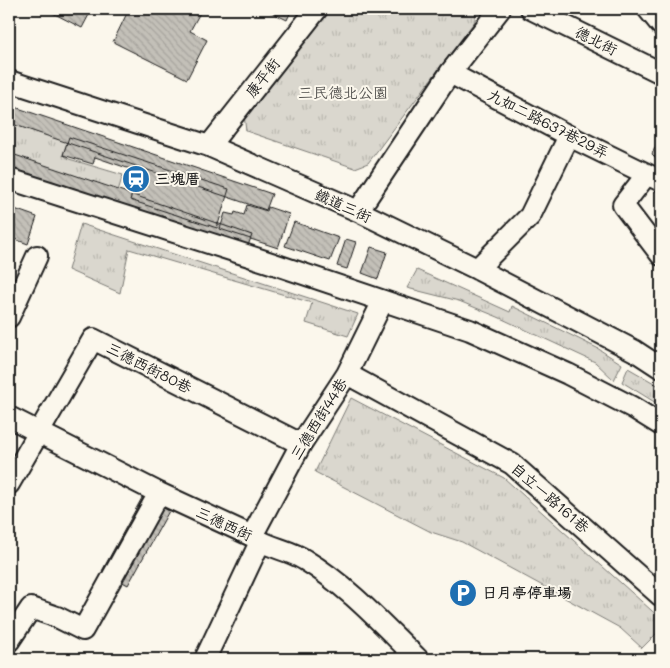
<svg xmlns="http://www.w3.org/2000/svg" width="670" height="668" font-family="Mali,'LXGW WenKai TC',sans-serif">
	<defs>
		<pattern id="grass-tufts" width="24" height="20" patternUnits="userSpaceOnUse" patternTransform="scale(1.25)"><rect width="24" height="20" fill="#dad7ce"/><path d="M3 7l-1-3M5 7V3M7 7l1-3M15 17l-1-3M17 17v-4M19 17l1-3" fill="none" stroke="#bab8b0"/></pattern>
		<pattern id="building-back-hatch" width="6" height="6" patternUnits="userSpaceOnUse" patternTransform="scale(1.25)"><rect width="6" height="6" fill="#c3c0b8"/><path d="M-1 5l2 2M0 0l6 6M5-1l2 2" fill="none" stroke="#a7a49e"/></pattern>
	</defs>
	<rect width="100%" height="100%" fill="#fbf7ec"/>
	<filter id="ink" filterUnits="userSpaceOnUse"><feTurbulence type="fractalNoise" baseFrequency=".02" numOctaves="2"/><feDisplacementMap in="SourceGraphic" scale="10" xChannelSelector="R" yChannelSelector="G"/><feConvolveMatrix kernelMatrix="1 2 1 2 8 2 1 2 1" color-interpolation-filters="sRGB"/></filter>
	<g filter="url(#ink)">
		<path fill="url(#grass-tufts)" stroke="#7b7a75" d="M330 9H476L475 21 368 163 355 168 246 131 244 115Z
			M9 113 70 134 63 154 69 159 123 175 117 194 9 160Z
			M81 224 358 314 348 336 306 323 312 303 129 249 120 293 68 270Z
			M417 270 510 312 512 306 597 348 622 364 614 380 595 362 498 317 459 301 407 288Z
			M628 368 661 387V406L622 382Z
			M351 398 504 478 661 619V629L642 648 620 628 462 542 431 532 315 472Z"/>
		<path fill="url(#building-back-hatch)" stroke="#1c1c1c" d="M45 9H92L82 28Z
			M129 9H202L190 31 207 40 187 79 113 42Z
			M265 9H292L287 20Z
			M9 105 272 194 266 210 9 123Z
			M661 135V163L652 154Z
			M69 137 229 189 217 228 130 200 139 172 95 157 93 164 63 155Z
			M9 153 252 235 246 251 9 171Z
			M247 205 267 211 268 207 289 214 278 248 220 229 225 213 234 215 235 212 244 215Z
			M9 207 37 217 28 244 9 237Z
			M294 222 339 238 330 261 285 246Z
			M346 239 356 242 347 269 337 266Z
			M371 247 387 252 378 279 362 273Z
			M143 496 169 511 128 585 102 571Z"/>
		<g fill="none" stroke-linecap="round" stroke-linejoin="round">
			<g stroke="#1c1c1c" stroke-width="24">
				<path id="minor" d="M531 9 661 73
					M648 9 661 25
					M450 73 569 136 661 181
					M9 81 209 146 358 211 477 269 635 351 661 368
					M209 146 317 9
					M647 174 623 205 661 255
					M9 179 271 263 470 330 568 374 632 407 661 425
					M358 211 450 73 500 9
					M477 269 530 216 569 136
					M9 317 37 256
					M347 374 512 464 661 596
					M9 417 159 493 252 536C268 548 288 549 305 560 348 586 382 624 418 659
					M9 484 93 339 301 444
					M252 536 301 444 347 374 383 301
					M9 641 31 608 57 617 83 630 159 493
					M205 659 260 542"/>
			</g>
			<use href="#minor" stroke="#fbf7ec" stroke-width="20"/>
		</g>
	</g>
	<defs>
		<g id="station-disc" transform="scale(1.4375)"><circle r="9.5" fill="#1f6fb2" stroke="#fbf7ec"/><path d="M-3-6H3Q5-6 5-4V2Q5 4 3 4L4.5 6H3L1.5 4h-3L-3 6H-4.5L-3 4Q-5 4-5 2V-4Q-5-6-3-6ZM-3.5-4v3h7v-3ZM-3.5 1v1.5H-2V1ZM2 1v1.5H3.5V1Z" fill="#fff"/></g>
		<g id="parking-disc" transform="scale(1.4375)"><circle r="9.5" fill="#1f6fb2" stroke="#fbf7ec"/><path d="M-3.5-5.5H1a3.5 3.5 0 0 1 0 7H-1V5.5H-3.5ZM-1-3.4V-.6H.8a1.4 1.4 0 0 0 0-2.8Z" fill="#fff"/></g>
	</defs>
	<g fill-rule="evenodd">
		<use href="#station-disc" x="136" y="179"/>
		<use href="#parking-disc" x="463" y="593"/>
	</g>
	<g text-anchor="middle" stroke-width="4" stroke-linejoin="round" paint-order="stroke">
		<g font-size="15" fill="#1c1c1c" stroke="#fbf7ec">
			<text transform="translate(596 41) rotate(27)" y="5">德北街</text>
			<text transform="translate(263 78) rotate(-52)" y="5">康平街</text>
			<text transform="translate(548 124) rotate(27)" y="5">九如二路637巷29弄</text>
			<text transform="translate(343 206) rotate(24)" y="5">鐵道三街</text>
			<text transform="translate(149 368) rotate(27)" y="5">三德西街80巷</text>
			<text transform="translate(319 419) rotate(-58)" y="5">三德西街44巷</text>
			<text transform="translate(550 498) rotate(41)" y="5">自立一路161巷</text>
			<text transform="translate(224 524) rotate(25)" y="5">三德西街</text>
		</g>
		<g font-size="15" fill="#555451" stroke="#fbf7ec">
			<text x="343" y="98">三民德北公園</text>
		</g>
		<g font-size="15" font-weight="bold" fill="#1c1c1c" stroke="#fbf7ec" text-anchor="start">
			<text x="155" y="184">三塊厝</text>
			<text x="482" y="598">日月亭停車場</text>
		</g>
	</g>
	<rect width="670" height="668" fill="none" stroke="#fbf7ec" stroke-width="30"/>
	<rect x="15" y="15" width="640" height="638" fill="none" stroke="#1c1c1c" stroke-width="2" filter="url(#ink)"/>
</svg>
